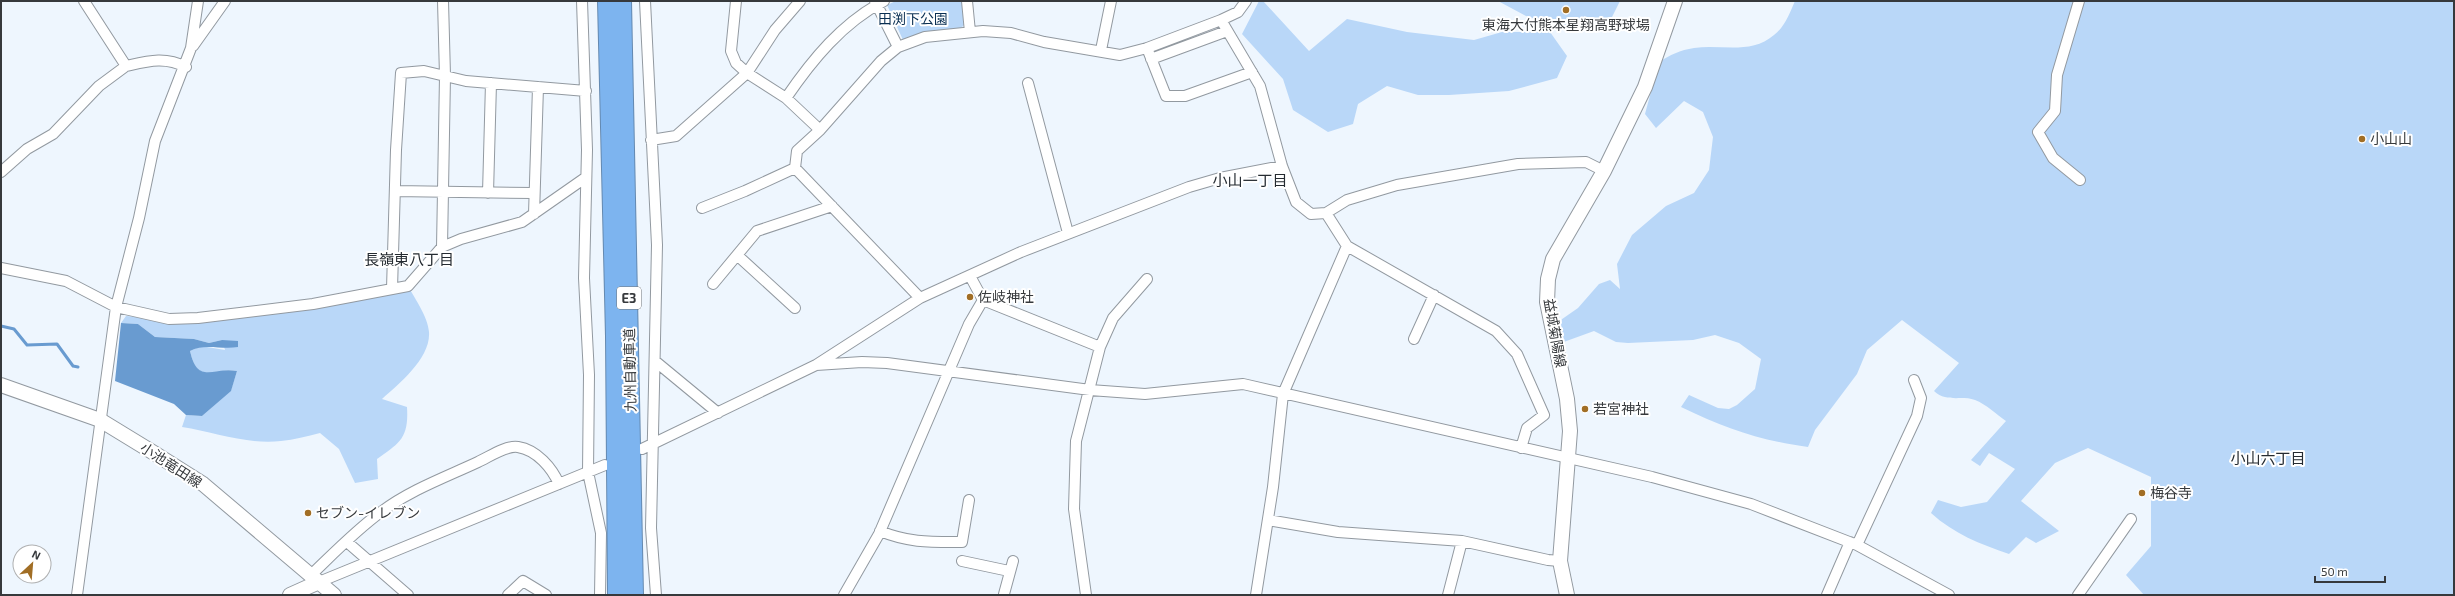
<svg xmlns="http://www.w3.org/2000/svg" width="2455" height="596" font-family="'Exo 2','Noto Sans JP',sans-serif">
	<rect width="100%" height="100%" fill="#eef6fe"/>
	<path fill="#b9d7f8" d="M896 1H962L964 25 961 28 931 31 903 40 887 5Z
		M1259 1H1263L1309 51 1347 19 1407 32 1474 40 1502 32H1550L1567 56 1557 78 1509 91 1449 95H1418L1387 86 1358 104 1353 124 1328 132 1293 110 1283 79 1242 34Z
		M1498 1H1620L1607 27 1552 24 1526 16Z
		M1795 1H2454V595H2144L2126 575 2151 546V477L2088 448 2055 463 2021 501 2059 531 2036 543 2026 537 2009 554C1980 544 1954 534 1931 513L1938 500 1961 507 1987 502 2015 469 1989 453 1980 466 1971 460 2006 421C1997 415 1986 404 1975 400 1961 395 1947 403 1934 391L1959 363 1902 320 1867 350 1857 374 1815 430 1808 447C1758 440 1727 429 1681 407L1689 395 1718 408 1729 409 1737 405 1755 389 1761 359 1739 343 1715 335 1693 340 1628 343 1616 342 1594 331 1561 343 1555 324 1578 308 1599 284 1610 280 1620 289 1617 264 1632 235 1666 206 1694 193 1709 170 1713 137 1703 112 1684 101 1656 128 1645 114 1659 62C1670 55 1680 50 1694 48 1721 44 1751 55 1774 35 1785 27 1790 12 1795 1Z
		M408 286C415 299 428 317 429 332 431 358 399 384 382 399L407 407C409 439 399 443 377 459L378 479 355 483 339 449 320 433C307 436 294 440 281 441 248 445 214 432 182 427L186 415 202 416 231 390 237 371C214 366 198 387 190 351L201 346 225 350 222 340 209 343 194 339 155 337 138 324 121 323 126 316 169 319Z"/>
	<path fill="#699bd0" d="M121 323 138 324 155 337 194 339 209 343 222 340 238 341V347C221 350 205 343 190 351 198 386 214 366 237 371L231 391 202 416 186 415 174 404 115 381Z"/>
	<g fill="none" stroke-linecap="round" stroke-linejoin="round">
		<path stroke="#699bd0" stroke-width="3" d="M1 326 14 329 27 345 57 344 73 366 78 367"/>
		<g stroke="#9299a0" stroke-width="12">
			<path id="street" d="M84 1 126 66C148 61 165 56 186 67
				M582 1 587 150 584 278 589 375 588 472 601 533 600 595
				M645 1 657 245 651 528 656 595
				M736 1 731 51 736 63 747 73 786 98 820 130
				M875 1 898 47
				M967 1 970 32
				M2079 1 2057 75 2055 111 2038 132 2053 158 2080 180
				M1221 20 1260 86 1282 166 1296 202 1311 214 1326 213 1347 246 1496 331 1517 354 1544 415 1527 428 1521 448
				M193 46 225 1
				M1147 48 1166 96H1185L1252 72
				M1101 50 1111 1
				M1151 59 1227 31
				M1028 83 1068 233
				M786 98C812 60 842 23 884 1
				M651 140 676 136 747 73 775 30 800 1
				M1 172 27 149 53 134 99 86 126 66
				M395 191 533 193
				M488 193 491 83
				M702 208 745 191 795 168
				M1326 213 1347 200 1397 185 1518 164 1586 162 1604 171
				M534 214 538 87
				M442 247 445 76 443 1
				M737 255 795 308
				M1 268 66 281 116 307 169 319 198 318 313 304 408 286 442 247 461 239 522 222 585 178
				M970 276 983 300 1100 347 1076 441 1074 509 1086 595
				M713 284 757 231 832 206
				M392 289 396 150 401 73 424 71 466 81 586 91
				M920 298 795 168 797 151 820 130 881 61 898 47 925 37 983 31 1011 33 1044 42 1120 55 1147 48 1221 20 1238 12 1246 1
				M1414 339 1434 295
				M1100 347 1113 318 1147 279
				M655 361 718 413
				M816 365 862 362 887 363 1090 390 1145 394 1243 384 1652 477 1751 504 1857 545 1949 595
				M642 449 816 365 920 298 1021 252 1189 187 1220 178 1282 166
				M1268 520 1338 532 1462 541 1548 560 1560 561
				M880 531C909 543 931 542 962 542L969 500
				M347 542 408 595
				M1857 545 1917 416 1921 398 1914 380
				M962 561 1009 571
				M311 575C333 554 356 530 381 512 410 490 446 477 478 462 489 457 506 445 518 447 537 450 552 468 559 484
				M319 582 605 465
				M1004 594 1013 561
				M77 595 116 307 139 218 155 141 191 48 198 1
				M508 595 523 581 546 595
				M844 595 879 534 969 324 983 300
				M1256 595 1273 487 1283 394 1347 246
				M1448 595 1462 541
				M1827 595 1850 542
				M2078 595 2131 519"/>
		</g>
		<g stroke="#9299a0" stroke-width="16">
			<path id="secondary" d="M1 385 100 420 154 453 203 484 334 595
				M290 595 319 582
				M1567 595 1560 561 1570 431 1567 399 1547 302 1548 279 1553 259 1604 171 1645 87 1675 1"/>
		</g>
		<g stroke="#6489b0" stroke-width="20">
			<path id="highway" d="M607 1 615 336 617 595
				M622 1 634 595"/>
		</g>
		<use href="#street" stroke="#fff" stroke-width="10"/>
		<use href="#secondary" stroke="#fff" stroke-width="14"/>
		<use href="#highway" stroke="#7db4ef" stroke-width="18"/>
	</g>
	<g fill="#a16e25" stroke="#fff" stroke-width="1.5">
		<circle cx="1566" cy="10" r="4"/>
		<circle cx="2362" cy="139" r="4"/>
		<circle cx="970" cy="297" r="4"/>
		<circle cx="1585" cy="409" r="4"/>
		<circle cx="2142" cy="493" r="4"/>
		<circle cx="308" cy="513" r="4"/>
	</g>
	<g text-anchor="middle" stroke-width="4" stroke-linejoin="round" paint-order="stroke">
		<rect fill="#fff" stroke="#727476" stroke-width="1" x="617" y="287" width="24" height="22" rx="3"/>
		<g font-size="13" font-weight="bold" fill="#36393c">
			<text x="629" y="303">E3</text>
		</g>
		<g font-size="14" fill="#0a2f52" stroke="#fff">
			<text x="913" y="24">田渕下公園</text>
		</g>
		<g font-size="14" fill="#36393c" stroke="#fff" text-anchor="start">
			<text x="1566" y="30" text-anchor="middle">東海大付熊本星翔高野球場</text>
			<text x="2370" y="144">小山山</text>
			<text x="978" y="302">佐岐神社</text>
			<text x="1593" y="414">若宮神社</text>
			<text x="2150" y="498">梅谷寺</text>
			<text x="316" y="518">セブン-イレブン</text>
		</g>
		<g font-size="14" fill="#36393c" stroke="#fff">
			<text transform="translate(1555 333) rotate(80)" y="5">益城菊陽線</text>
			<text transform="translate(630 370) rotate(-91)" y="5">九州自動車道</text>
			<text transform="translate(171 465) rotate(33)" y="5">小池竜田線</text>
		</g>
		<g font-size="15" fill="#252b31" stroke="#fff">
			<text x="1250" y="186">小山一丁目</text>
			<text x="409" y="265">長嶺東八丁目</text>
			<text x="2268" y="464">小山六丁目</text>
		</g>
	</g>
	<rect width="2455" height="596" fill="none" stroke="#36393c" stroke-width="4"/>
	<g transform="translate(32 564) rotate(26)"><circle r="19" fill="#ffffff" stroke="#afb0b1"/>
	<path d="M0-3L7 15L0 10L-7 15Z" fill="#a16e25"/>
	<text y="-6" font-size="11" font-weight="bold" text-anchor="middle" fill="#36393c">N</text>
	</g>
	<path d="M2315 576v6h70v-6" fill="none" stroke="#36393c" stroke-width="2"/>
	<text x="2321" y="576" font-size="12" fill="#36393c" stroke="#ffffff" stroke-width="3" paint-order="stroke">50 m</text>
</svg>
